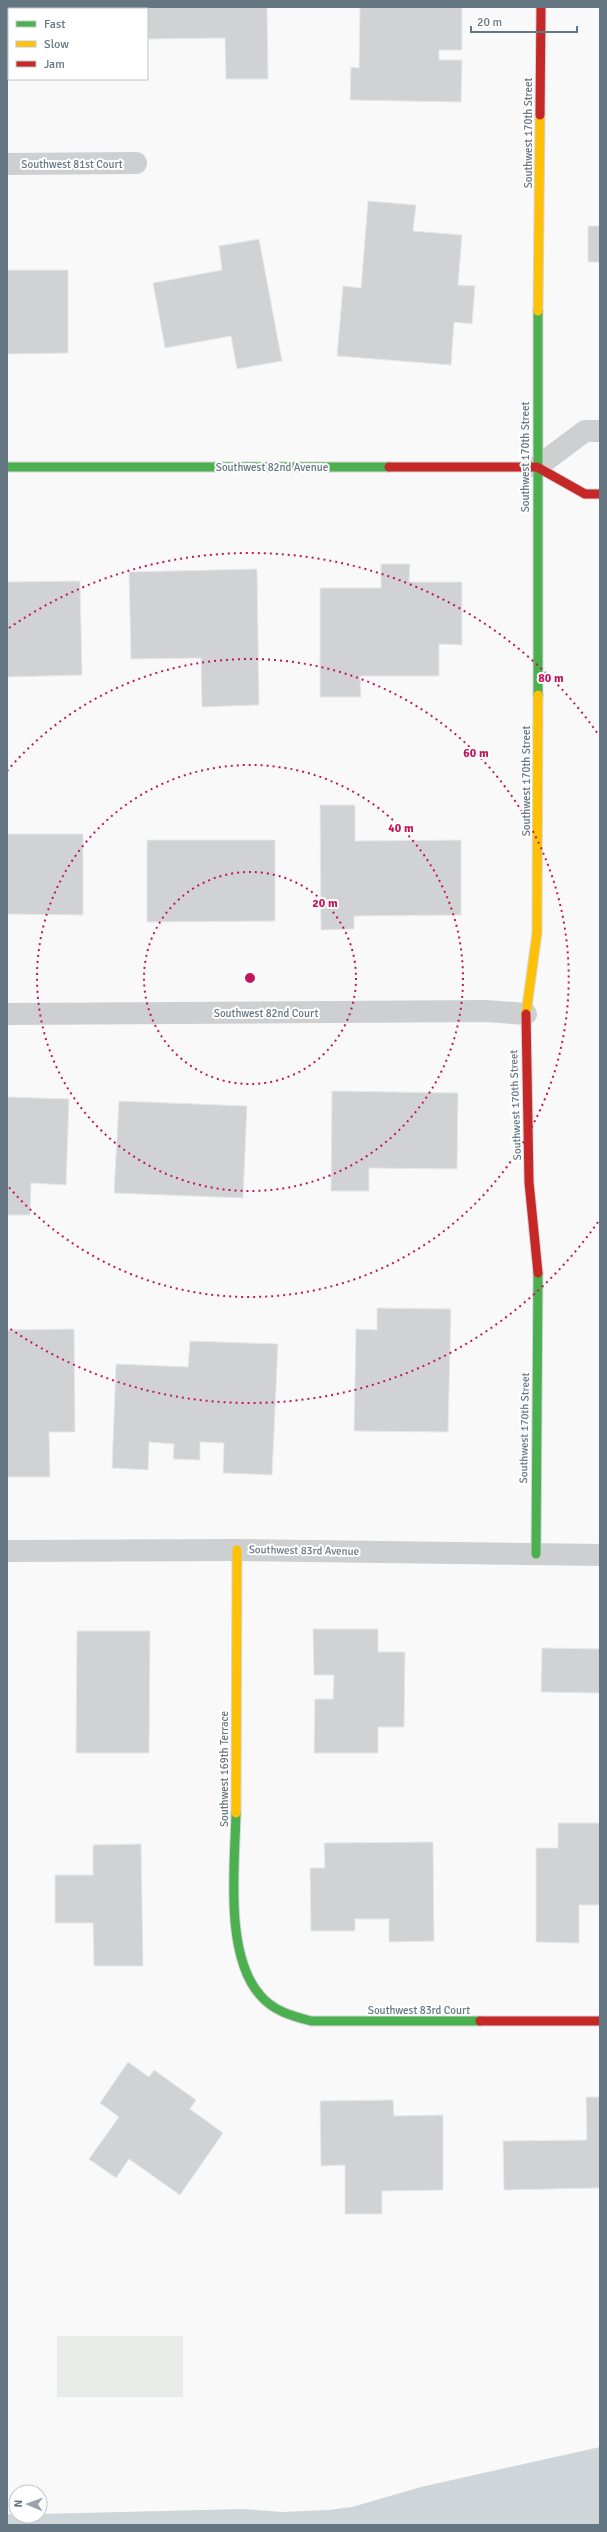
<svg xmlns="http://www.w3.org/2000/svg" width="607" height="2532" font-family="Signika,sans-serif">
	<rect width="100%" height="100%" fill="#f9f9f9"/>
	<path fill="#e8ebe6" d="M57 2336H183V2397H57Z"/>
	<path fill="#ced6d9" d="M600 2447V2525H7V2514L40 2516V2514L243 2509 281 2512 329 2510 352 2507 421 2487Z"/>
	<path fill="#d0d2d3" stroke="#e8e8e8" d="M7 7H79V9H9V60H7Z
		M129 7H267L268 79H226L225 38 147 39V9H129Z
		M360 7H462V50H439V60H462L461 102 350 100 351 67 359 68Z
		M368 201 416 205 413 231 462 235 458 285 475 286 472 324 454 322 451 365 337 356 343 286 361 288Z
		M588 226H600V262H588Z
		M259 239 282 361 237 369 231 336 165 348 153 283 222 270 219 246Z
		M7 270H68V353L7 354Z
		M381 564H410L409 582H462V645L439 644V676H360L361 697H320V588H381Z
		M257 569 259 705 202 707 201 658 131 659 129 572Z
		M80 581 82 675 7 677V582Z
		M320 805H355V841L461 840V915L354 916V929L321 930Z
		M7 834H83V915L7 914Z
		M147 840H275V921L147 922Z
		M332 1091 458 1093 457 1169 369 1168V1191H331Z
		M7 1097 69 1099 66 1185 31 1183 30 1215H7Z
		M119 1101 247 1106 243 1198 114 1193Z
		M377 1308 451 1309 448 1432 354 1431 356 1329 377 1330Z
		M74 1329 75 1432H49L50 1477H7V1330Z
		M190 1341 278 1344 272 1475 223 1473 224 1443 200 1442V1460L173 1459 174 1444 149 1442 148 1470 112 1468 116 1364 188 1367Z
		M313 1629H378V1652H405L404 1727H378V1753H314L315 1699H333L334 1675H314Z
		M77 1631H150L149 1753H76Z
		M542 1648 600 1649V1693L541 1692Z
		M558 1823H600V1905H579V1943L536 1942V1848H558Z
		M433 1842 434 1941 389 1942V1919H355V1931H311L310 1868H325L324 1843Z
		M141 1844 143 1966H94L93 1923H55V1875H93V1845Z
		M128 2062 149 2077 154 2070 196 2100 190 2109 223 2133 180 2195 129 2159 116 2178 89 2159 119 2117 100 2103Z
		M586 2097H600V2188L504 2190 503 2141 587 2140Z
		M393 2100 394 2116 443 2115V2190L382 2191V2214H345V2165L321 2166 320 2101Z"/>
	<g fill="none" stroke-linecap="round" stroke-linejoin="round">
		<g stroke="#d5d6d7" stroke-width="11">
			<path id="fast" d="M7 467H389
				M538 695V311
				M536 1554 538 1273
				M236 1813C235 1864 224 1954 260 1995 273 2011 292 2016 311 2021H480"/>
		</g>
		<g stroke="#d5d6d7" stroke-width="11">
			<path id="slow" d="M538 311 540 115
				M526 1014 537 933 538 695
				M236 1813 237 1550"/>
		</g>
		<g stroke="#d5d6d7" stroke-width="11">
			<path id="jam" d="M540 115 541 7
				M389 467H537L585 494H600
				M526 1014 529 1182 538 1273
				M480 2021H600"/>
		</g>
		<path stroke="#cecfd0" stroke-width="22" d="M7 164 136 163
			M537 467 585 431H600
			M7 1014 486 1011 526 1014
			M7 1551 237 1550 600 1555"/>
		<use href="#fast" stroke="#4caf50" stroke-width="9"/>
		<use href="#slow" stroke="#ffc107" stroke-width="9"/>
		<use href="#jam" stroke="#c62828" stroke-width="9"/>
	</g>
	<g fill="none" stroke="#c2185b" stroke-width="2" stroke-dasharray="2 4">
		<circle cx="250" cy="978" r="106"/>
		<circle cx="250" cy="978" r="213"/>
		<path d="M7 771A319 319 0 1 1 7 1185"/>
		<path d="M598 1222A425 425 0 0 1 9 1328M9 628A425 425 0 0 1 598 734"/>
	</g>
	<g text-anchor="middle" stroke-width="4" stroke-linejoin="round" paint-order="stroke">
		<g font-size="11" fill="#657683" stroke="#fff">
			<text transform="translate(528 133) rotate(-90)" y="4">Southwest 170th Street</text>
			<text x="72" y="168">Southwest 81st Court</text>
			<text transform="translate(525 457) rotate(-90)" y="4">Southwest 170th Street</text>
			<text x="272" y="471">Southwest 82nd Avenue</text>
			<text transform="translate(526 781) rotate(-90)" y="4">Southwest 170th Street</text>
			<text x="266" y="1017">Southwest 82nd Court</text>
			<text transform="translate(515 1105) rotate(-92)" y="4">Southwest 170th Street</text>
			<text transform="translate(524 1428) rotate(-89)" y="4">Southwest 170th Street</text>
			<text transform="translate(304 1550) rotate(1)" y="4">Southwest 83rd Avenue</text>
			<text transform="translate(224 1769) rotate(-90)" y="4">Southwest 169th Terrace</text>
			<text x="419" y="2014">Southwest 83rd Court</text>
		</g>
	</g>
	<circle cx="250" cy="978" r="6" fill="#c2185b" stroke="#fff" stroke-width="2"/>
	<g font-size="12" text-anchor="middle" font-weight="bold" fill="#c2185b" stroke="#fff" stroke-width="4" stroke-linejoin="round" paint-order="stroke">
		<text x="551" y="682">80 m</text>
		<text x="476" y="757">60 m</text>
		<text x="401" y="832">40 m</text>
		<text x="325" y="907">20 m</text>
	</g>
	<rect width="607" height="2532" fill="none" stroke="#657683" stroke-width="16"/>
	<rect x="8" y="8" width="140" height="72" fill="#ffffff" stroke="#c1c8cd"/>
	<rect x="16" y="21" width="20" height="6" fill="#4caf50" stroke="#c1c8cd"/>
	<text x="44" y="28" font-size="12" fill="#657683">Fast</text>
	<rect x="16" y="41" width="20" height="6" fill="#ffc107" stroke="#c1c8cd"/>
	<text x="44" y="48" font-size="12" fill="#657683">Slow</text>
	<rect x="16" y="61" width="20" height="6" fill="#c62828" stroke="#c1c8cd"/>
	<text x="44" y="68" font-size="12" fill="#657683">Jam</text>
	<g transform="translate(28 2504) rotate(272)"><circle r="19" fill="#ffffff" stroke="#c1c8cd"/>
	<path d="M0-3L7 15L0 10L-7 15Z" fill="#99a4ac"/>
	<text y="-6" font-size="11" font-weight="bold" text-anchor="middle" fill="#657683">N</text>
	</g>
	<path d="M471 26v6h106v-6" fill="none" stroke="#657683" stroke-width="2"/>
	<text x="477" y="26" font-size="12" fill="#657683" stroke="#ffffff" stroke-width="3" paint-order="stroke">20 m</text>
</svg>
